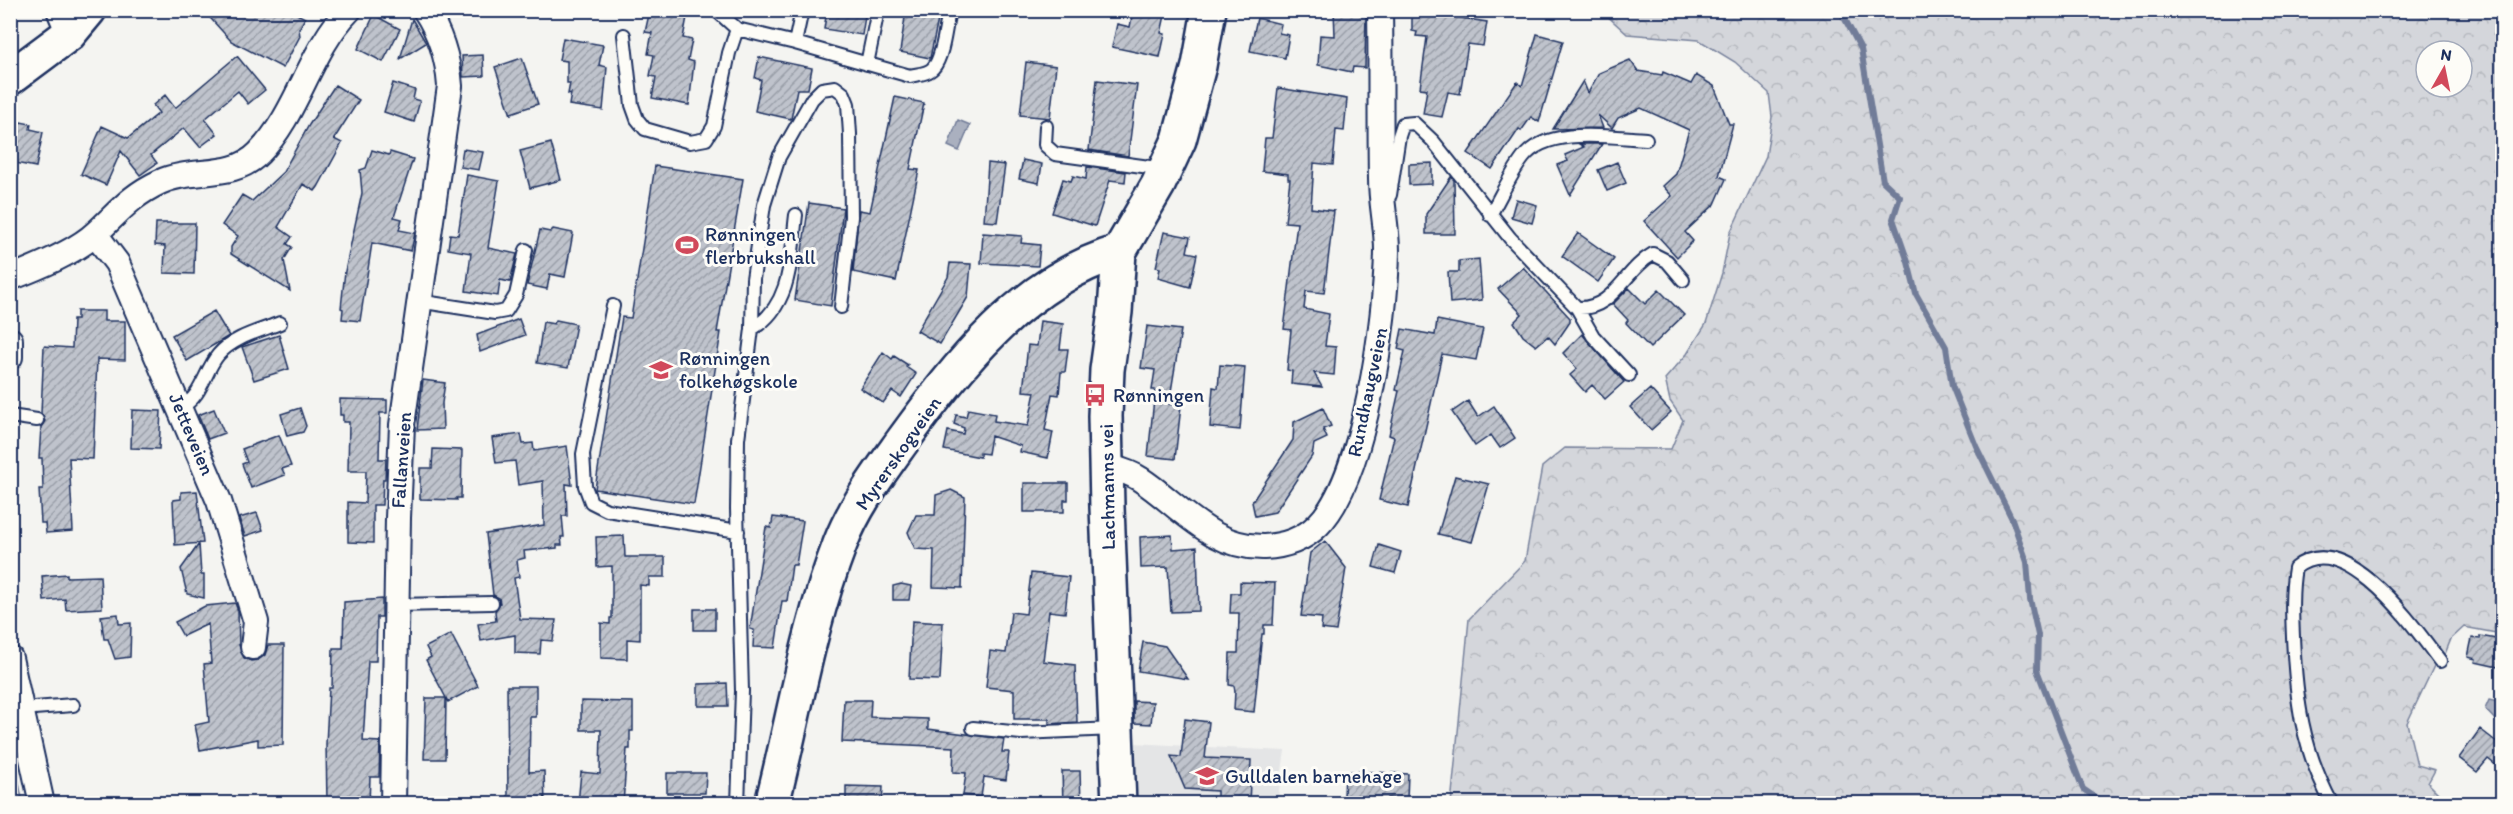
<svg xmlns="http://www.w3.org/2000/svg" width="2513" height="814" font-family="Itim,sans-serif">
	<defs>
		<pattern id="forest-crowns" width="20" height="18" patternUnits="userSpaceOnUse" patternTransform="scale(1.5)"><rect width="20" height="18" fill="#d4d6db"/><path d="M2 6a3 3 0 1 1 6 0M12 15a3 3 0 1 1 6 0" fill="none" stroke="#b5b8be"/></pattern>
		<pattern id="building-hatch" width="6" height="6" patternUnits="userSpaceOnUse" patternTransform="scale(1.5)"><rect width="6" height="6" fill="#bfc3cc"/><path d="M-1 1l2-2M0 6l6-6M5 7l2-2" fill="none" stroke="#9a9fa9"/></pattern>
	</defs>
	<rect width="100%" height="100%" fill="#f4f4f1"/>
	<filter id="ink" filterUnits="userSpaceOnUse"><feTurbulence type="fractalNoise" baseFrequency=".0167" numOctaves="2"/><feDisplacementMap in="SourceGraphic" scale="12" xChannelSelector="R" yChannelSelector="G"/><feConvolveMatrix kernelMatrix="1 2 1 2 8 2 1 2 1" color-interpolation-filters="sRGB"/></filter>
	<g filter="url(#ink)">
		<path fill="#e4e5e6" d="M1133 743 1285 751 1277 803H1136L1132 756Z"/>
		<path fill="url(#forest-crowns)" stroke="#78829c" stroke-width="1.5" fill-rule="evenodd" d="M1602 11H2502V634L2464 627 2451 639 2443 659 2434 666 2407 723 2417 765 2435 770 2428 783 2448 803 1451 804 1469 619 1525 561 1542 467 1565 448 1671 449 1683 420 1670 401 1665 379 1687 354 1706 324 1722 273 1730 233 1766 156 1772 117 1769 93 1735 62 1699 40 1627 34ZM2426 51H2462V87H2426Z
			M10 745H11L23 803H11Z"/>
		<path fill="#aab0bf" stroke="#717c98" stroke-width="1.5" d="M958 120 970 125 959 151 948 146Z
			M2489 700 2502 703V727L2485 709Z"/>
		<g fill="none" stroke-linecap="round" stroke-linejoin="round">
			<path stroke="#717c98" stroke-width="6" d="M1840 10 1861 49 1883 181 1900 197 1893 219 1908 262 1916 294 1946 347 1952 386 1976 446 2012 519 2027 562 2030 599 2038 635 2037 670 2083 789 2105 804"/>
		</g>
		<path fill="url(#building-hatch)" stroke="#1b2f5e" stroke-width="1.5" d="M203 10H289L305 18 299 29 300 36 283 68 231 41Z
			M650 10 687 17 683 38 692 40 688 60 694 62 689 105 652 98 656 77 650 76 654 55 648 54 652 33 645 32Z
			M827 10H866L862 35 824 29Z
			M906 10H940L930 58 900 52Z
			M1334 10H1366L1365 68 1353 67 1352 72 1318 65 1320 35 1335 36Z
			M1412 10H1435V14L1487 22 1483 46 1468 44 1460 94 1448 92 1442 117 1423 114 1427 89 1420 88 1427 37 1416 36 1417 32 1412 31Z
			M1166 11 1161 33 1165 34 1160 57 1112 47 1117 24 1130 27 1132 16Z
			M374 15 400 29 383 62 358 49Z
			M1257 18 1281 24 1279 33 1289 35 1285 58 1250 51Z
			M412 19 426 43 400 59Z
			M1537 34 1563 41 1539 122 1531 117 1521 131 1519 129 1492 169 1468 153 1517 82 1522 86Z
			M563 38 603 45 599 65 607 67 603 110 569 105 571 93 568 94 570 83H567V61L559 60Z
			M483 55 484 76 463 77 462 56Z
			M237 56 265 90 248 104 238 91 205 119 217 134 200 147 184 128 151 155 157 163 140 175 121 151 106 185 81 174 102 126 128 138 159 113 153 105 165 95 175 108Z
			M759 57 812 68 808 89H797L791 119 755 111 761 80 755 78Z
			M522 58 538 104 511 113V115L495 67Z
			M1630 60 1638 71 1662 75 1663 72 1691 84 1696 75 1714 86 1729 124H1733L1719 176 1726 179 1715 204 1685 232 1693 241 1677 257 1644 221 1672 196 1663 186 1676 174 1689 130 1641 108 1618 118 1612 128 1598 115 1603 128 1553 129 1583 81 1588 93 1599 73Z
			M1026 62 1056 66 1050 118 1020 115Z
			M1097 80 1137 85 1128 156 1089 150Z
			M393 83 415 90 413 99 420 101 414 122 384 112Z
			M335 85 359 100 334 139 342 143 318 187 315 191 303 184 278 227 292 237 287 244 292 247 284 260 290 291 231 254V247L238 236 222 225 242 195 252 201 283 172 309 125Z
			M1278 88 1347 99 1344 131 1336 130 1333 165 1314 163 1311 208 1334 211 1324 293 1306 291 1304 309 1329 314 1325 346 1336 347 1334 375 1314 373 1322 387 1291 384 1292 371 1287 370 1291 330 1284 329 1297 223 1285 222 1290 179H1288V174L1262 171 1265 138H1272Z
			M895 97 924 103 910 169 919 170 896 281 853 272 859 210 870 212Z
			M10 120 31 124 30 129 43 132 36 167 10 162Z
			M551 143 561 180 530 188 520 151Z
			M1579 144H1602L1570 195 1557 165 1568 161 1565 155 1584 147Z
			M463 149 483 152 479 170 460 167Z
			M372 150 389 155 390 152 413 159 394 217 402 219 399 230 415 233 411 251 372 243 360 321 342 319 343 309 341 308 345 271 362 193 360 170 366 168Z
			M1023 160 1042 164 1039 183 1019 179Z
			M1617 162 1626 183 1607 191 1598 170Z
			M988 163 1005 165 997 222 984 221Z
			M1432 163V184L1409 185V164Z
			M655 166 743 179 717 332H721L694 504 595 489 622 317 631 318Z
			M1087 167 1126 172 1125 182 1110 180 1095 226 1052 213 1063 179 1071 181 1073 176 1086 179Z
			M467 175 499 181 488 248 517 254 510 282 500 280 498 296 466 291 471 253 448 249 450 234 458 235Z
			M1451 177 1454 180 1455 234H1426V214Z
			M1516 199 1537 205 1532 223 1511 217Z
			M809 203 843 208 831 306 795 300Z
			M156 223H195L194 274 164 273 165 246 155 245Z
			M553 229 573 233 565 277 550 274 547 289 527 285 540 230 550 232Z
			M1164 232 1190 237 1187 252 1197 254 1190 287 1158 278 1160 268 1156 267Z
			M983 233 1022 236 1021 243 1040 245 1038 266 981 263Z
			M1578 233 1614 259 1598 282 1562 256Z
			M1479 259 1482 300 1450 303 1448 272H1459V261Z
			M950 263 971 264 968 297 940 344 917 331 948 277Z
			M1523 267 1570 318V322L1555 344 1548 336 1536 346 1523 336 1514 322 1522 314 1498 289Z
			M1629 288 1645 304 1659 290 1684 315 1650 348 1626 323 1628 320 1613 304Z
			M77 311H104V321H125V360L97 359 93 459 69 458 73 531 46 533 45 523H41L39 489H43L42 458H39L41 427 45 421 41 413 44 346 72 348 73 319H77Z
			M214 311 229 336 187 361 172 335Z
			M519 319 525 335 480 352 477 335Z
			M556 320 576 324 568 368 537 363 543 322 554 324Z
			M1437 320 1483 329 1476 360 1442 354 1408 507 1379 500 1394 437 1389 435 1399 391 1396 390 1405 351 1398 349 1402 329 1435 335Z
			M1040 321 1063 324 1060 349H1068L1065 372H1061L1059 395 1052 394 1045 430 1053 432 1048 458 1020 452 1021 446 991 436 988 454 980 453V457L944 450 948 431 963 434 964 428 954 424 956 415 966 417 968 409 995 414 994 421 1028 426 1035 392 1023 391 1028 345 1037 346Z
			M1147 326 1181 330 1169 404 1181 406 1175 459 1148 456 1155 390H1152L1155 370 1141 368Z
			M1582 334 1624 382 1605 399 1592 385 1585 392 1570 375 1577 369 1563 353Z
			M279 335 289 369 254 380 242 347Z
			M883 352 892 359 894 356 908 365 906 367 916 374 901 397 892 391 883 403 860 388Z
			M1220 365 1245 367 1240 430 1210 427 1213 387 1218 388Z
			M423 380 445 383 442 403 443 429 417 430Z
			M1650 389 1671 412 1651 430 1630 407Z
			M340 399 387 400V413H380L379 459H386L385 479H383L382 505H373V543L348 542V502L365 503 366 471H348L349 422H343V415H340Z
			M1468 401 1478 417 1494 406 1515 438 1500 448 1491 435 1475 446 1452 412Z
			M300 408 306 426 303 432 287 436 281 414Z
			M1323 408 1331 426 1323 429 1327 438 1314 444 1312 456 1275 512 1255 516 1252 502 1293 440 1294 422Z
			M214 409 224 433 208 439 198 415Z
			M132 410 161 411 159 449 131 448Z
			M521 434 523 444 533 443 534 451 567 446 572 485 566 484 567 516H562L564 537H561L562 545H557V548L524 551 525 558 517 560 519 577 514 578 520 619 556 620 553 641 541 640 540 654 515 653V635L481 641 478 624 496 621 495 611 500 603 499 598 493 595 486 534 544 525 543 481 518 485 515 461 496 463 492 438Z
			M279 435 291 466 282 469 285 475 251 488 242 464 247 462 242 449Z
			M433 449 462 450 461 498H456L457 500 420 499V468H432Z
			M1455 476 1489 484 1472 542 1438 534Z
			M1024 483H1068V500H1064V512H1024Z
			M951 490 965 497 962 588 933 587 934 550 915 549 908 532 916 515H935L936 495Z
			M197 491 203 543 175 545 173 500 181 499V492Z
			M257 513 263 530 245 536 239 518Z
			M773 517 803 521 796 565H792L787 601H782L775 648 753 647 754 630 750 629 766 527 771 528Z
			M1172 535 1173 549 1197 547 1199 611 1171 612 1168 567 1141 568 1140 537Z
			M624 536 625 557H665V577H649V586L640 585V640L627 639V659L601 658V623L610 624V618H612V566L597 567 596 537Z
			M1325 541 1346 568 1336 631 1321 629 1322 618 1301 616 1310 553Z
			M199 544 201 575H204V598L187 594 181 569Z
			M1379 545 1401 552 1395 573 1373 567Z
			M1031 573 1069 577 1065 613 1049 611 1043 661 1075 665 1077 722 1049 724V719H1014V690L986 687 990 651 1006 653 1011 612 1026 614Z
			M67 574V577L100 576 102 608 66 610 65 599 44 601 42 576Z
			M1240 582 1275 583 1273 625H1264V634H1262L1254 712 1234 710 1235 691 1234 686 1229 685 1230 653H1238L1239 613H1230L1231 593H1240Z
			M901 584 911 586 909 600H893V586Z
			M382 599V617H377L376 661H368L363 741 380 742 379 777H370L369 804 327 802 326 744 329 688H332L333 648H343L344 602Z
			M235 603 238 611 239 645 244 658 251 661 258 660 265 655 268 645H284L283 745 258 746V739L200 750 195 725 209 722 204 664 211 663 208 624 183 636 175 622 205 606Z
			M694 609H715V630H694Z
			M118 614 119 624 131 623 130 657 115 659 108 639H104L101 616Z
			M912 621 943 623 940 680 909 679Z
			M451 634 478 686 448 702 446 698 445 759H424L426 698H446L426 660 431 657 426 647Z
			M2480 636 2502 640 2498 667 2475 662 2476 659 2468 657 2472 638 2480 639Z
			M1143 642 1165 646 1188 679 1138 671Z
			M727 683 728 706H698V684Z
			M507 686H536V717H530L529 772 544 771 545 804H515V797H508Z
			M844 700H871L870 717 928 719V729L1004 739 1002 752H1009L1006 780 984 777 981 797 963 795 966 773 953 772 954 747 842 742Z
			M581 701 633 702V731H630V749H627L623 804H578L581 772 600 774 601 730H581Z
			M1134 701 1153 702 1151 724 1134 723Z
			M1185 719 1209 722 1205 758 1251 760 1249 804H1217V791L1185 789 1171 756 1181 757Z
			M2480 729 2502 746V770L2488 759 2477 772 2459 758Z
			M1062 771H1080L1081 804H1063Z
			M1356 771 1408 774 1407 799 1388 798 1387 801 1344 796 1345 772Z
			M667 773H706L705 793H667Z
			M846 786 883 787 882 804H846Z"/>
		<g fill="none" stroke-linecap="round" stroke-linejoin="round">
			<g stroke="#1b2f5e" stroke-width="16">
				<path id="lane" d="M716 10 737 29 795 43 910 76C917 74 928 74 933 68 943 58 946 25 949 10
					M624 35 632 105 637 119 645 129 690 142 706 139 714 126 729 53 737 29
					M795 43 802 10
					M867 64 878 10
					M1046 126 1045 145 1055 154 1164 169
					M1390 195 1399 136 1403 124 1414 123 1433 141 1510 238 1577 308 1593 336 1629 375
					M1490 215C1501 196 1510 175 1523 158 1547 126 1610 137 1646 139
					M418 301 495 313 506 311 516 295 526 250
					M613 306 583 454 585 486 591 502 607 510 738 531
					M1577 308C1614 310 1624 270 1653 254L1667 261 1683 280
					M752 329C792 306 791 256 796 215
					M181 407C202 397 204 372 218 355 233 337 260 331 280 323
					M10 416 37 420
					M396 605 492 603
					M22 712 34 708 73 705
					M973 728 1021 733 1115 729
					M738 804 742 691 737 509 738 439 752 329 753 279 764 205 779 157 812 99 822 89 835 87 844 94 848 104 850 134 851 217 841 307
					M2332 804C2302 748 2296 700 2293 637 2292 614 2291 591 2295 568 2346 527 2414 627 2440 661"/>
			</g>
			<g stroke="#1b2f5e" stroke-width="28">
				<path id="street" d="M59 10 69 34
					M95 234 117 263 219 501 256 622 253 647
					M10 278C36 268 76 252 96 233 119 212 130 196 160 182 192 167 233 180 259 153 299 112 309 51 349 10
					M10 340V357
					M1106 466C1117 469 1130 472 1140 479 1180 505 1211 548 1264 547 1284 546 1304 539 1318 525 1365 478 1386 318 1387 251 1387 227 1381 203 1381 179 1380 123 1381 67 1380 10
					M10 658 42 804
					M393 804 398 518 402 425 450 86C448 59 441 34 425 10"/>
			</g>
			<g stroke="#1b2f5e" stroke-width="38">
				<path id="secondary" d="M10 78 69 34 89 10
					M772 804C794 718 808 627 840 544 854 507 878 475 901 443 957 366 1023 280 1119 252
					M1119 804 1107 507 1105 416 1107 370 1115 312 1119 252 1158 185 1179 140 1199 66 1209 10"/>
			</g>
			<use href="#lane" stroke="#fdfcf7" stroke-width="12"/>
			<use href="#street" stroke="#fdfcf7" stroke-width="24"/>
			<use href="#secondary" stroke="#fdfcf7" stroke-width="33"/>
		</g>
	</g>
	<defs>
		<g id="stadium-bare" transform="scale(1.8)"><path d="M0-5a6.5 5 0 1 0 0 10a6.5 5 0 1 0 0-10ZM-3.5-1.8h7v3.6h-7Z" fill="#d1495b" stroke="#fdfcf7" stroke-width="2.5" paint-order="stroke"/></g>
		<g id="school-bare" transform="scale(1.8)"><path d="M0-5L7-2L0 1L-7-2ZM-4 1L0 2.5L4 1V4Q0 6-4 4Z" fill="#d1495b" stroke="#fdfcf7" stroke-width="2.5" paint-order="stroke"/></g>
		<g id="bus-bare" transform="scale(1.8)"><path d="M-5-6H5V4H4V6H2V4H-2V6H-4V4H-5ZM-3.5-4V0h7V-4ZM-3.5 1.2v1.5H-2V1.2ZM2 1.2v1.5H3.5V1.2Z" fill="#d1495b" stroke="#fdfcf7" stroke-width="2.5" paint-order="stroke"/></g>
	</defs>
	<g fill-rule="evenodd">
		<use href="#stadium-bare" x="687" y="245"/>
		<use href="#school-bare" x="661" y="370"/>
		<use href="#bus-bare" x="1095" y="395"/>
		<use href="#school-bare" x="1207" y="776"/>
	</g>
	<g text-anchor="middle" stroke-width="6" stroke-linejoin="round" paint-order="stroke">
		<g font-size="20" fill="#1b2f5e" stroke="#fdfcf7" text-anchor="start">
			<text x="705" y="241">Rønningen<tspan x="705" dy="23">flerbrukshall</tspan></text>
			<text x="679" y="365">Rønningen<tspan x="679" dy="23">folkehøgskole</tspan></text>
			<text x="1113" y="402">Rønningen</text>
			<text x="1225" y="783">Gulldalen barnehage</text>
		</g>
		<g font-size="20" fill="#1b2f5e" stroke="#fdfcf7">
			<text transform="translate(1367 392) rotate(-78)" y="7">Rundhaugveien</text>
			<text transform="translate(192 434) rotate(67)" y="7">Jetteveien</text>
			<text transform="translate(898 453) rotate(-55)" y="7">Myrerskogveien</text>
			<text transform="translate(401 460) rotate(-86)" y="7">Fallanveien</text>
			<text transform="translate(1107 487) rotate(-91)" y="7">Lachmanns vei</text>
		</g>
	</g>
	<rect width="2513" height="814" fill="none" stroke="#fdfcf7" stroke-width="36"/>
	<rect x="18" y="18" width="2477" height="778" fill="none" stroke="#1b2f5e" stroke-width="2" filter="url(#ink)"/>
	<g transform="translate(2444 69) rotate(9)"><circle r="28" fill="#fdfcf7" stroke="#a3aaba" stroke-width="1.5"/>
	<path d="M0-4.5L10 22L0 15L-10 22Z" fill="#d1495b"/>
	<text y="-9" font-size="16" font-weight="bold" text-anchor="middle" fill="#1b2f5e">N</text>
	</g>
</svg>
